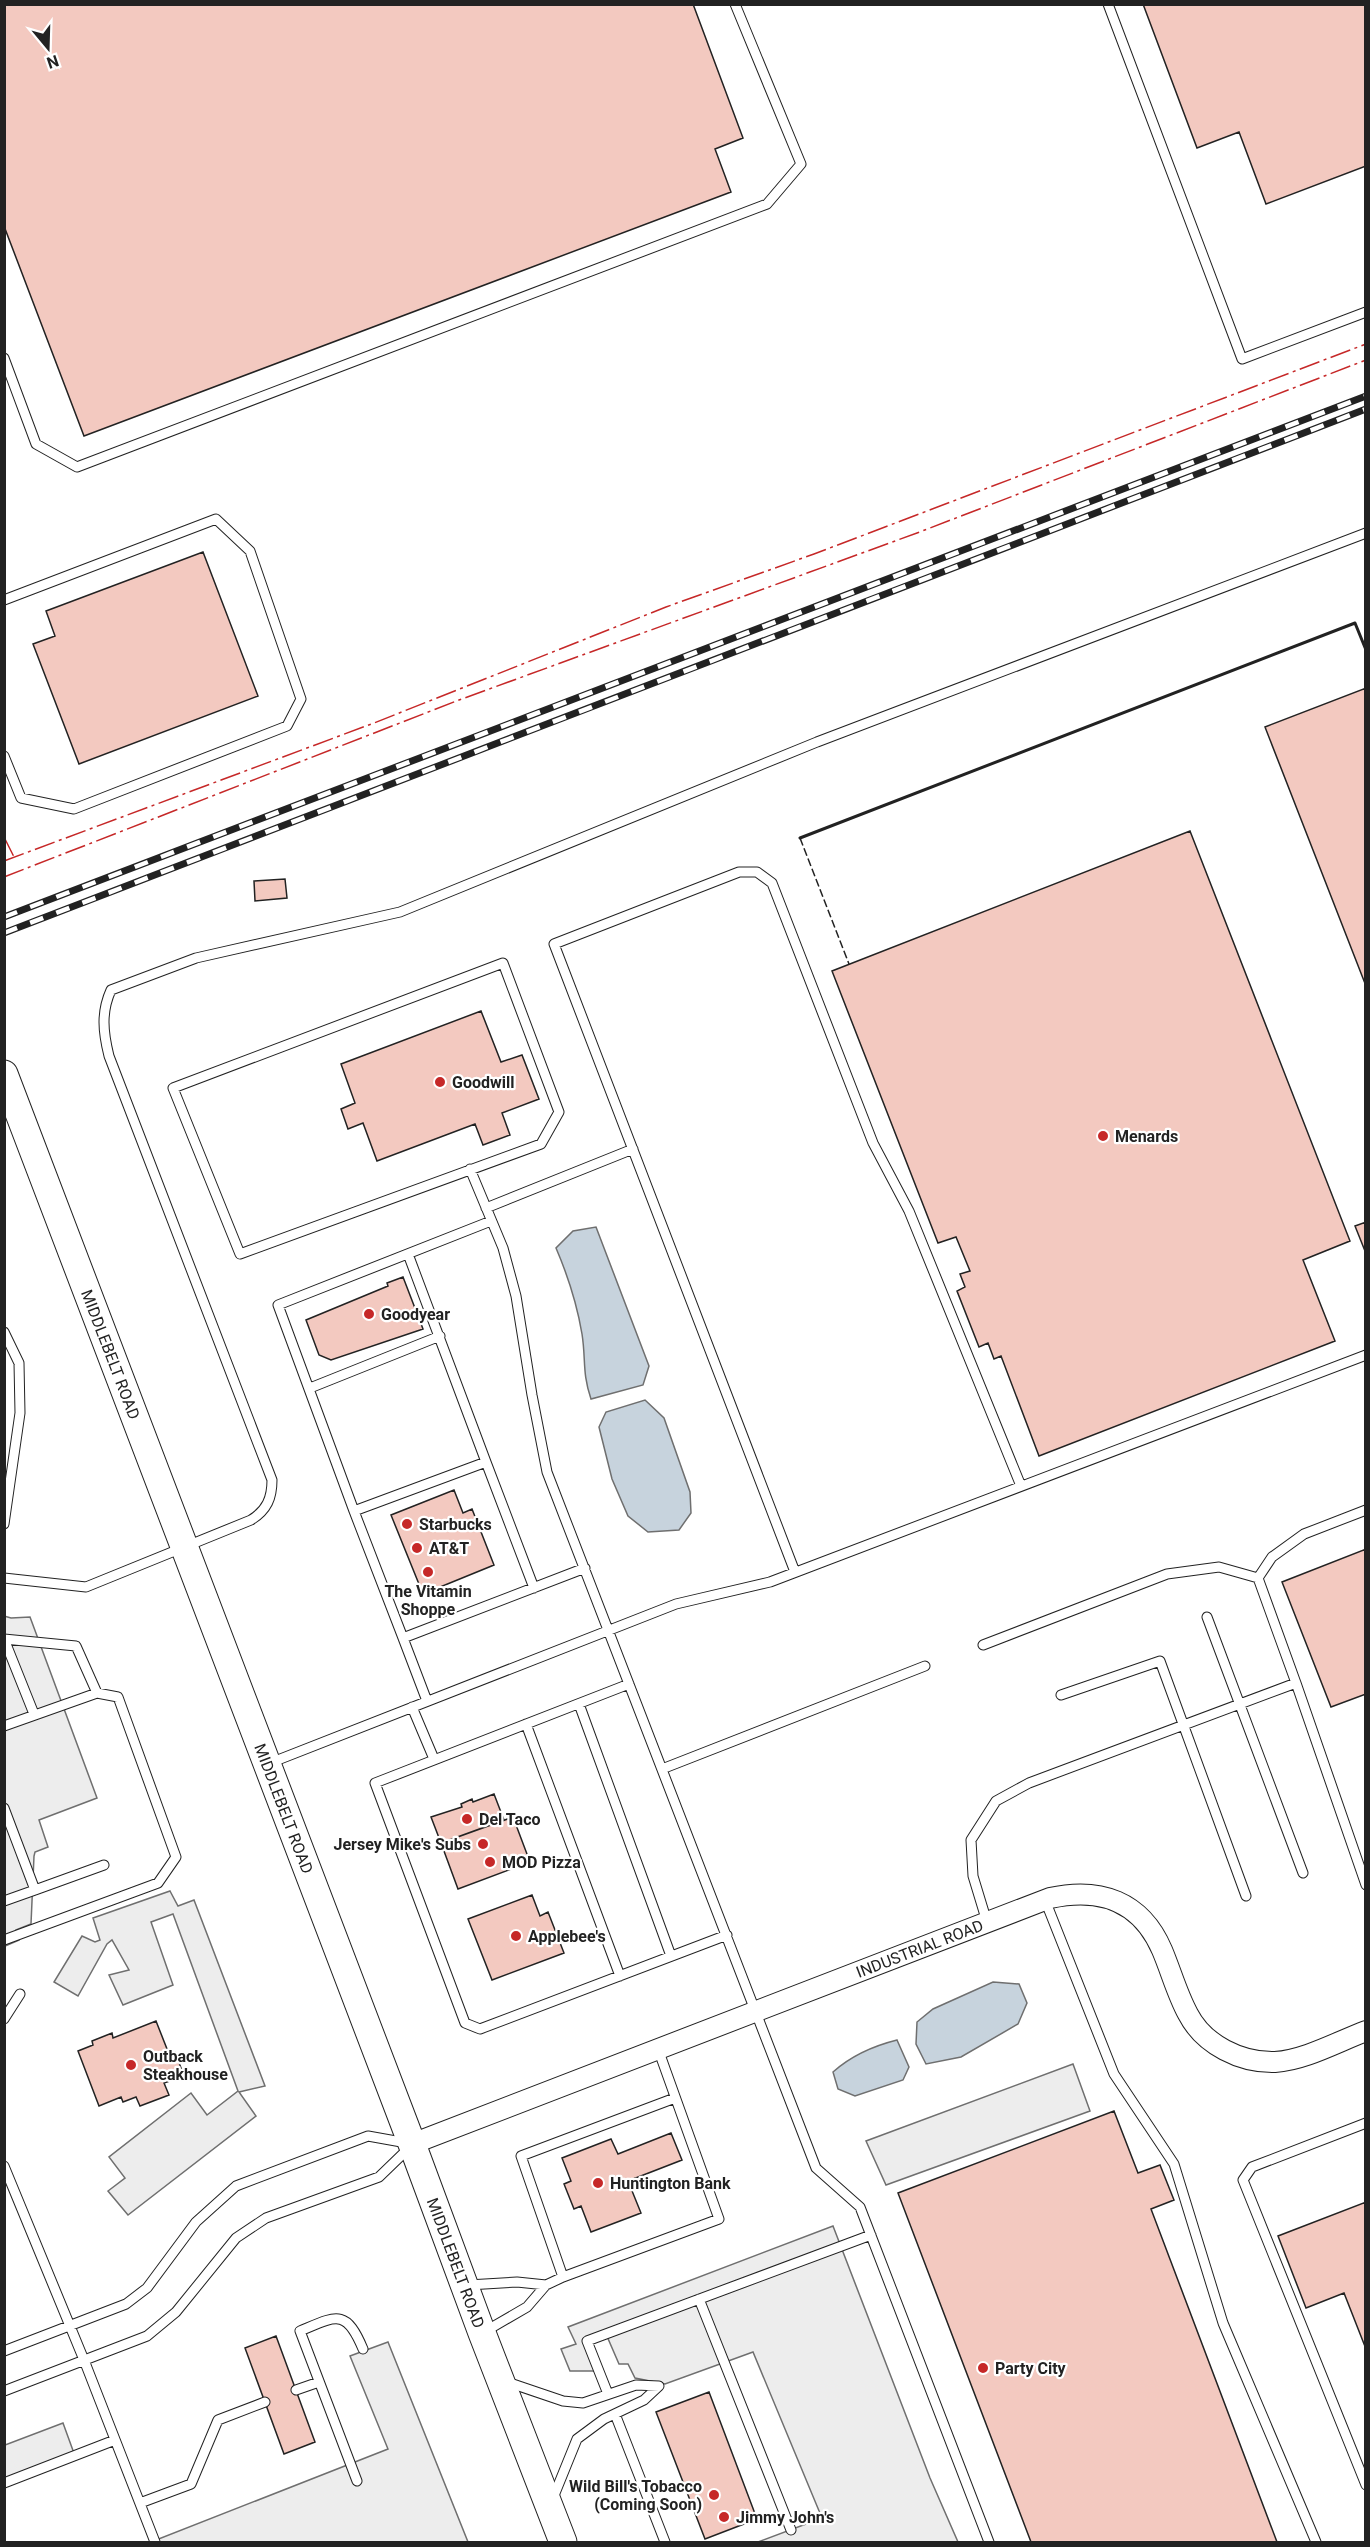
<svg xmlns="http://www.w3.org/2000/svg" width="1370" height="2547" font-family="Roboto,sans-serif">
	<rect width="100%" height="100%" fill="#fff"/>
	<path fill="#ededed" stroke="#6f6f6f" stroke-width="1.5" d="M4 1616 11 1618 30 1617 97 1798 39 1820 48 1847 35 1852 34 1856 31 1924 16 1930 19 1940 5 1946Z
		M170 1891 178 1906 194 1900 265 2086 239 2092 256 2116 128 2215 108 2191 125 2178 109 2157 191 2093 207 2115 238 2091 173 1914 151 1922 173 1985 123 2005 109 1975 129 1970 112 1940 107 1944 78 1996 54 1982 82 1936 95 1942 100 1940 93 1918Z
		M1073 2064 1090 2111 886 2185 866 2141Z
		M833 2226 930 2478 958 2542H758L822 2518 753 2352 665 2384 635 2378 628 2364H619L606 2334 588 2341 599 2371H570L561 2349 576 2344 568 2327Z
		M388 2342 468 2542H151L388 2449 350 2356Z
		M63 2423 75 2456 5 2483V2445Z"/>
	<path fill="#c7d3dd" stroke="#6f6f6f" stroke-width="1.5" d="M596 1227 649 1366 643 1385 591 1399C582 1373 586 1359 582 1334 577 1304 568 1276 556 1248L573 1231Z
		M645 1400 664 1418 690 1492 691 1513 679 1530 648 1532 628 1516 612 1479 599 1427 606 1412Z
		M993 1982 1019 1984 1027 2003 1018 2024 961 2057 926 2064 916 2044 917 2022 933 2009Z
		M897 2040 909 2067 903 2080 855 2096 838 2089 833 2072C852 2055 873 2046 897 2040Z"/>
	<path fill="#f3c9c0" stroke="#222" stroke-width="1.5" d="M4 4H693L743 138 715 149 731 192 84 436 4 226Z
		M1143 4H1366V166L1266 204 1239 132 1197 148Z
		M203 552 258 696 79 764 33 644 55 636 46 611Z
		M1366 688V986L1265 727Z
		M1190 831 1350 1241 1303 1260 1335 1341 1039 1456 1001 1356 994 1359 988 1343 979 1347 957 1291 965 1287 960 1274 970 1271 956 1237 938 1243 832 971Z
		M285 879 287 898 255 901 254 881Z
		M481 1011 501 1062 522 1055 539 1099 502 1113 510 1135 483 1145 475 1124 377 1161 363 1123 348 1129 341 1109 355 1103 341 1064Z
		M1366 1222V1251H1365L1355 1226Z
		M403 1277 423 1329 331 1360 319 1355 306 1320 388 1286 387 1283Z
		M454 1490 463 1513 472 1509 494 1565 423 1594 391 1515Z
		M1366 1549V1694L1331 1707 1282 1582Z
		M494 1794 504 1820 441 1843 431 1817 462 1807 461 1804 472 1799 473 1802Z
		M513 1817 530 1862 458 1889 441 1843Z
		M532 1895 540 1916 548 1912 564 1953 492 1980 468 1919Z
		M156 2021 169 2054 175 2052 184 2076 164 2083 169 2095 140 2106 136 2097 123 2102 121 2097 99 2106 78 2051 93 2045 92 2041 112 2033 113 2038Z
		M1114 2111 1138 2173 1160 2165 1174 2200 1151 2209 1277 2542H1031L898 2193Z
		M671 2133 682 2160 628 2181 641 2213 591 2232 581 2206 574 2209 564 2184 571 2181 562 2158 611 2139 618 2154Z
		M1366 2202V2349L1344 2293 1306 2308 1278 2236Z
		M276 2336 315 2442 284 2454 245 2348Z
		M709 2392 757 2519 705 2539 656 2412Z"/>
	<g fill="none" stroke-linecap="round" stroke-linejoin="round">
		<g stroke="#222" stroke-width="11">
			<path id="lane" d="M1108 4 1242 359 1366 312
				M4 358 36 444 77 467 767 204 801 164 735 4
				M4 600 216 519 250 551 301 699 287 726 74 809 21 798 4 756
				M503 963 559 1112 541 1144 240 1254 173 1088Z
				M470 1169 503 1248 516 1296 532 1395 547 1472 816 2168 860 2207 989 2542
				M486 1208 633 1149
				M408 1254 486 1462
				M4 1332 19 1363 20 1413 4 1524
				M310 1388 440 1336
				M354 1511 278 1305 491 1221
				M795 1572 554 944 739 872H757L772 883 873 1143 909 1211 1021 1486
				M4 1578 86 1587 251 1520C267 1510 272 1498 272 1480L109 1056C103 1032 101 1012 111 990L196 958 400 912 817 742 1366 533
				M1207 1617 1303 1873
				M403 1638 354 1511 486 1462 534 1588
				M4 1639 76 1646 97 1693
				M4 1639 34 1714
				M983 1645 1167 1574 1219 1567 1258 1578
				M1296 1683 1366 1885
				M629 1684 375 1783 465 2023 480 2029 727 1935
				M1061 1695 1160 1661 1246 1896
				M427 1701 403 1638 585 1568
				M579 1704 671 1956
				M412 1707 434 1759
				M526 1724 620 1976
				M4 1726 97 1693 118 1697 176 1857 158 1883 4 1940
				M270 1763 676 1604 770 1582 1366 1355
				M662 1769 925 1666
				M4 1808 35 1890 4 1901
				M35 1890 104 1865
				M1045 1900 1114 2074 1174 2164 1223 2323 1316 2542
				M987 1922 973 1876 971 1840 996 1801 1029 1783 1296 1683 1258 1578 1272 1557 1304 1534 1366 1510
				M4 2019 20 1994
				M1366 2123 1252 2167 1243 2180 1366 2485
				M4 2166 84 2360 155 2542
				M563 2277 521 2156 675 2098
				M468 2285 517 2282 546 2285 527 2307 484 2332
				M546 2285 563 2277 719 2219 658 2049
				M699 2299 791 2530
				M4 2351 126 2304 147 2288 196 2222 236 2186 368 2136 407 2143
				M507 2382 563 2401 583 2403 636 2385 659 2386 644 2400 604 2419 577 2439 553 2498
				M296 2390 319 2382
				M4 2391 147 2336 176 2312 236 2238 266 2218 379 2177 409 2148
				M608 2394 587 2341 871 2235
				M615 2414 665 2542
				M357 2481 300 2331C336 2316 346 2308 363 2349
				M4 2483 115 2440
				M140 2503 191 2484 218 2420 265 2402"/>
		</g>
		<g stroke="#222" stroke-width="22">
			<g id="street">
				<path id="s1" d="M412 2144 1050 1898C1100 1887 1141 1901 1162 1950 1171 1971 1177 1994 1188 2014 1204 2045 1241 2063 1275 2062 1305 2060 1337 2042 1366 2031"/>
			</g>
		</g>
		<g stroke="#222" stroke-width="29">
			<g id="secondary">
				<path id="s2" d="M4 1074 412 2144 482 2333 563 2542"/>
			</g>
		</g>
		<use href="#lane" stroke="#fff" stroke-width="9"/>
		<use href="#street" stroke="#fff" stroke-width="20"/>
		<use href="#secondary" stroke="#fff" stroke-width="27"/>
		<g stroke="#222" stroke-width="7">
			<path id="rail" d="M4 917 1366 396
				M4 933 1366 409"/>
		</g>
		<use href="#rail" stroke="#fff" stroke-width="4.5" stroke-dasharray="14" stroke-linecap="butt"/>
		<path stroke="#222" stroke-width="1.5" stroke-dasharray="8 3" stroke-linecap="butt" d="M800 838 849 964"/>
		<path stroke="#222" stroke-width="3" d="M800 838 1355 623 1366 650"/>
		<path stroke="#c62828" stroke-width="1.5" stroke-dasharray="21 4.5 3 4.5" stroke-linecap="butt" d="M4 837 14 857
			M4 861 374 723 666 607 814 554 1366 344
			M4 877 459 700 917 533 1366 360"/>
	</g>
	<g fill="#c62828" stroke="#fff" stroke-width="2">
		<circle cx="440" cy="1082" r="6"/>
		<circle cx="1103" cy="1136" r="6"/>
		<circle cx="369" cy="1314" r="6"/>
		<circle cx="407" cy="1524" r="6"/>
		<circle cx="417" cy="1548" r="6"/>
		<circle cx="428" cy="1572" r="6"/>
		<circle cx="467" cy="1819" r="6"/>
		<circle cx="483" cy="1844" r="6"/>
		<circle cx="490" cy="1862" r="6"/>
		<circle cx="516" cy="1936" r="6"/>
		<circle cx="131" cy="2065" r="6"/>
		<circle cx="598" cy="2183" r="6"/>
		<circle cx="983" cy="2368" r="6"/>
		<circle cx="714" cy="2495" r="6"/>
		<circle cx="724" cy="2517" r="6"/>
	</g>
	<g text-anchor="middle" stroke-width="4.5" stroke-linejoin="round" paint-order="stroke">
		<g font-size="16" font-weight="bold" fill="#222" stroke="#fff" text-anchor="start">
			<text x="452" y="1088">Goodwill</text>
			<text x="1115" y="1142">Menards</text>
			<text x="381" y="1320">Goodyear</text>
			<text x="419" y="1530">Starbucks</text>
			<text x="429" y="1554">AT&amp;T</text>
			<text x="428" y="1597" text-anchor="middle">The Vitamin<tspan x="428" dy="18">Shoppe</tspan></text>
			<text x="479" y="1825">Del Taco</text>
			<text x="471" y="1850" text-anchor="end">Jersey Mike's Subs</text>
			<text x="502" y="1868">MOD Pizza</text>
			<text x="528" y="1942">Applebee's</text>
			<text x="143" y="2062">Outback<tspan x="143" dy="18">Steakhouse</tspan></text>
			<text x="610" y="2189">Huntington Bank</text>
			<text x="995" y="2374">Party City</text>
			<text x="702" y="2492" text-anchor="end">Wild Bill's Tobacco<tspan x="702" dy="18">(Coming Soon)</tspan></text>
			<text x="736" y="2523">Jimmy John's</text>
		</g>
		<g font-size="16" fill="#222" stroke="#fff">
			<text dy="6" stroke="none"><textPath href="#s2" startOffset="300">MIDDLEBELT ROAD</textPath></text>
			<text dy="6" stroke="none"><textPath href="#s2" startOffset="786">MIDDLEBELT ROAD</textPath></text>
			<text dy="6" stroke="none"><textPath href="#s1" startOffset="544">INDUSTRIAL ROAD</textPath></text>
			<text dy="6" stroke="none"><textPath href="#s2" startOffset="1272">MIDDLEBELT ROAD</textPath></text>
		</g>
	</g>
	<rect width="1370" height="2547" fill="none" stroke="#222222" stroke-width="12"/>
	<g transform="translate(48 48) rotate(161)" stroke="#ffffff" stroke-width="4.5" paint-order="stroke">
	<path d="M0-4.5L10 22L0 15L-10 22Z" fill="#222222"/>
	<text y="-9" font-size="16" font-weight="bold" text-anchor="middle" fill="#222222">N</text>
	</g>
</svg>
